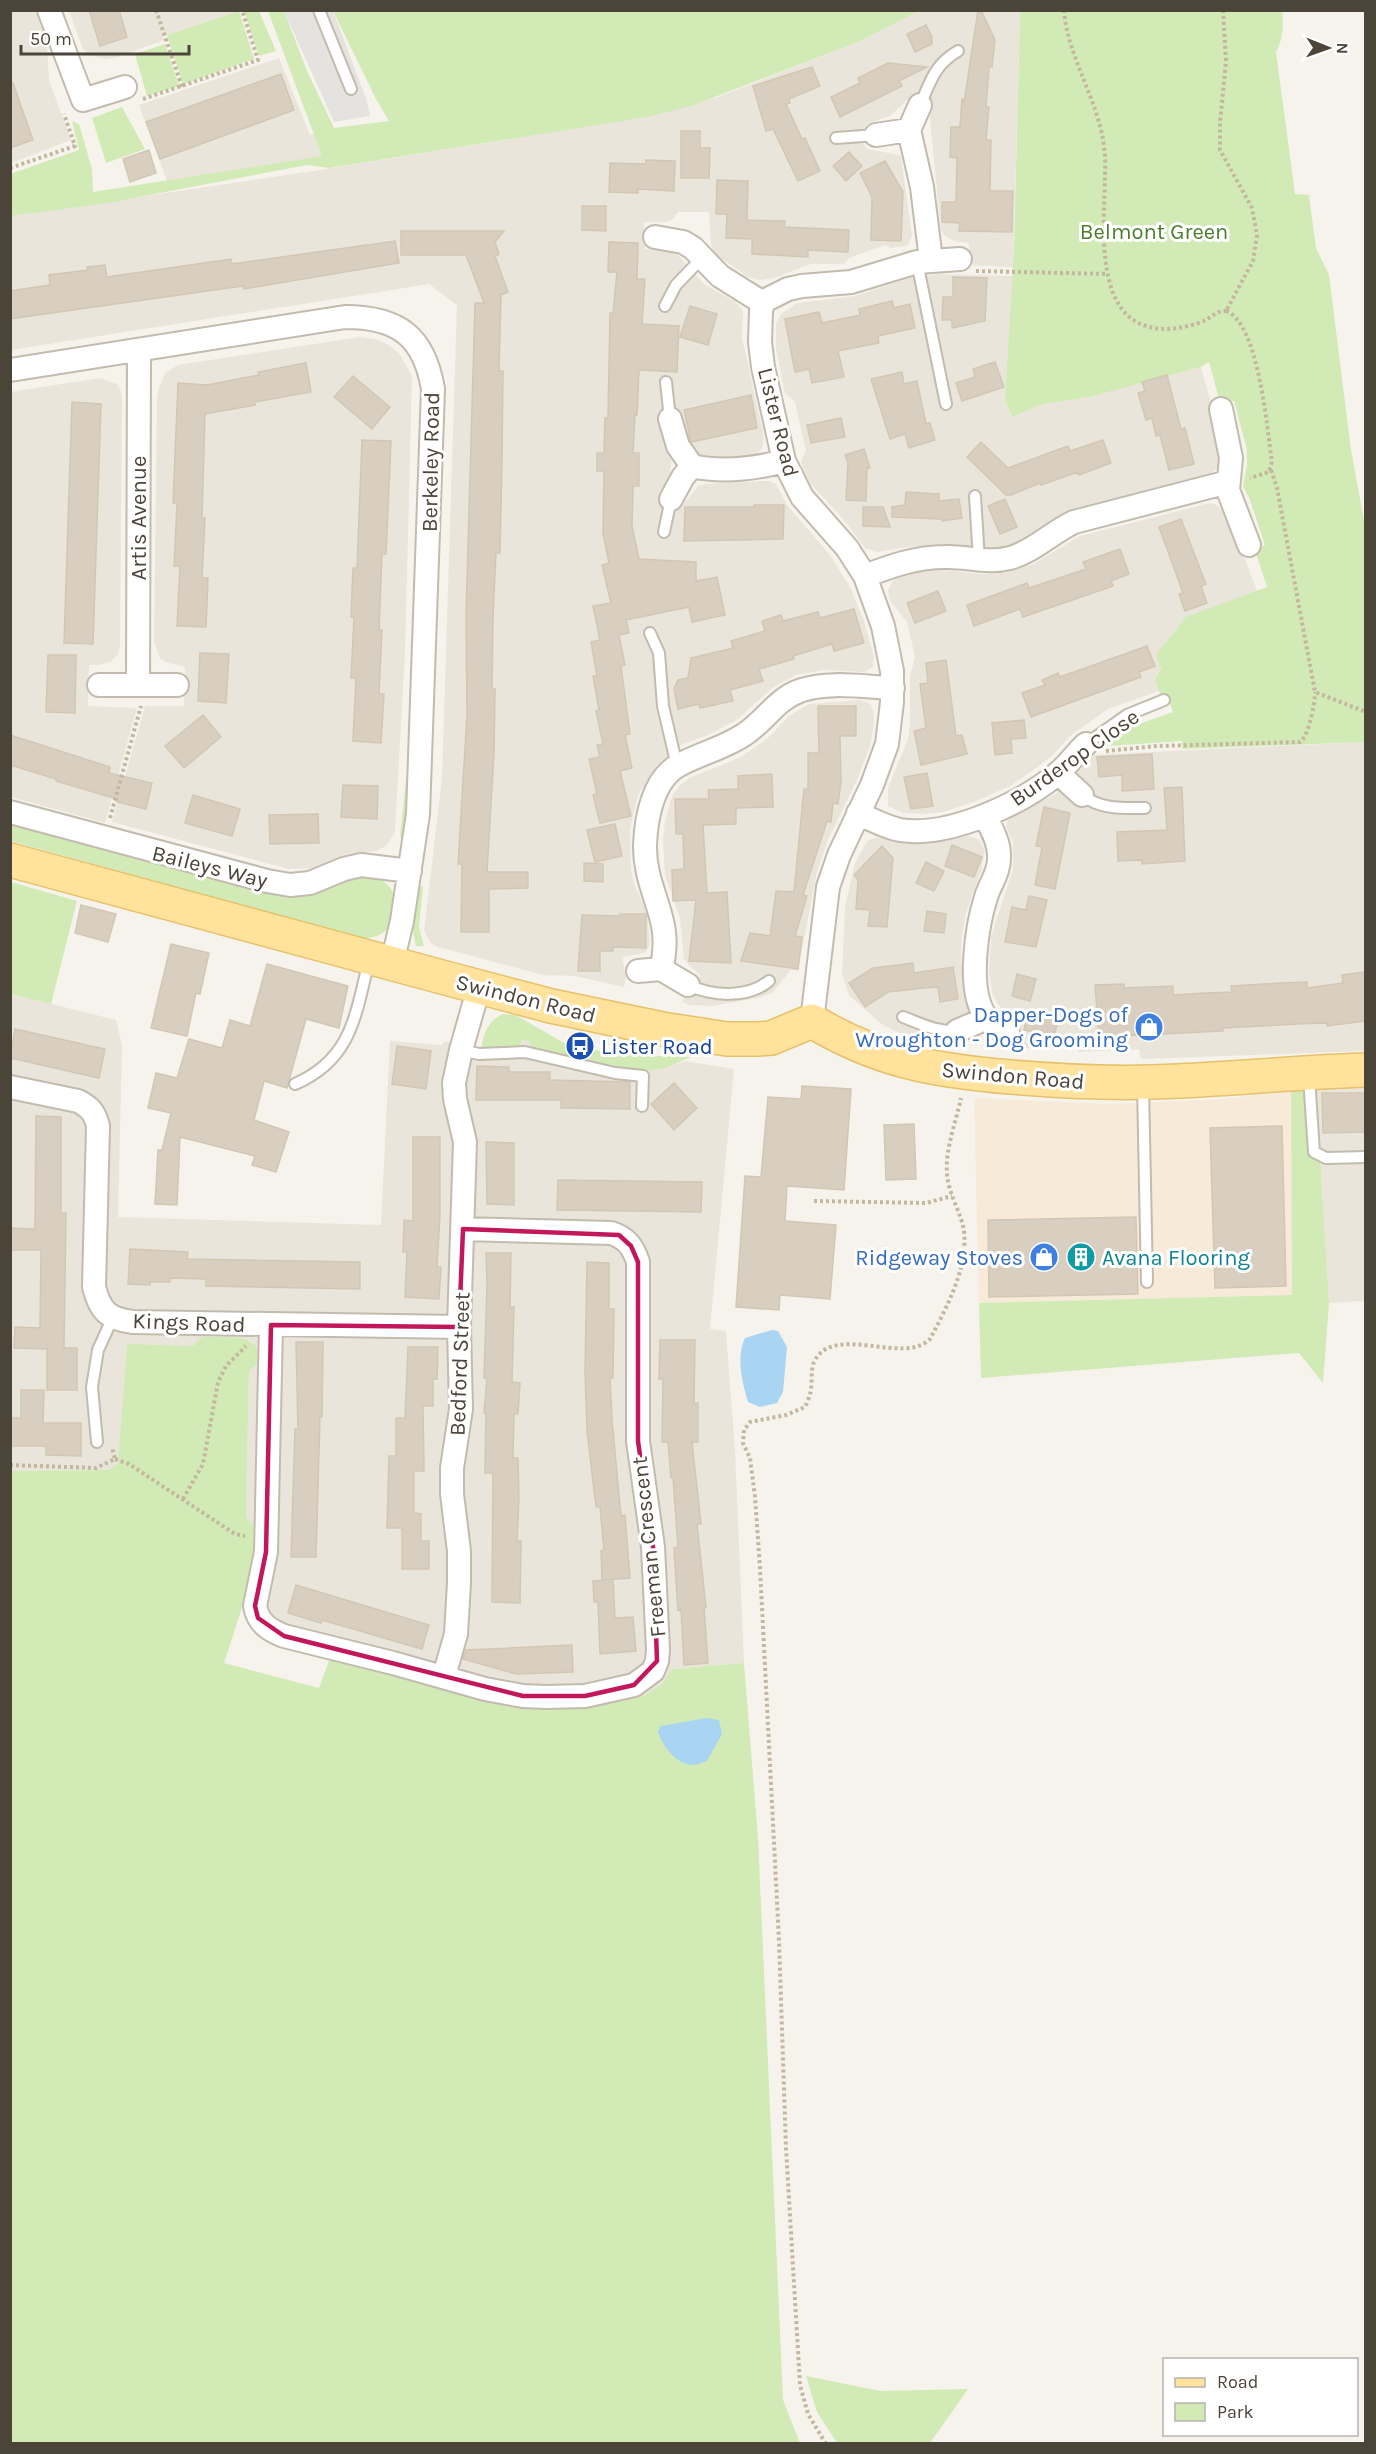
<svg xmlns="http://www.w3.org/2000/svg" width="1376" height="2454" font-family="Karla,sans-serif">
	<rect width="100%" height="100%" fill="#f6f3ec"/>
	<path fill="#eae5da" d="M11 11H35L39 15 46 30 49 80 71 140 11 163Z
		M69 11 239 10V11L167 35 163 36 164 40 118 57 105 59 89 55 83 49Z
		M919 11H1020L1013 267 969 265V243L954 241 945 236 941 230 929 110 914 97 908 99 890 116 867 124 862 134 863 143 867 149 899 155 901 157 912 236 907 246 891 248 885 245 849 258 844 264H810L775 278 760 280 748 277 714 253 711 244 709 212H678L673 219 667 222H644L645 249 671 251 677 254 704 284 734 301 741 308 743 313 742 337 764 437 762 448 754 458 731 461 700 456 687 438 674 410 657 424 672 453 670 475 658 494 662 500 678 507 683 505 698 486 704 484 760 481H770L776 484 787 505 831 556 851 589 863 618 874 657 873 667 864 672 823 670 796 675 772 688 737 720 708 735 681 745 656 766 638 795 630 829 631 871 634 883 647 912 650 944 645 953 622 957 626 978 624 987 575 976 543 975 435 946 430 942 424 931 442 778 457 305 429 284 11 350V216L313 171 648 117 718 97 858 42Z
		M279 58 310 135 314 134 323 156 167 181 139 105Z
		M937 274 1013 276 1005 400 1012 417 1043 404 1090 397 1201 367 1223 445 1220 466 1210 475 1142 493 1050 522 1028 543 994 550 916 546 877 552 865 548 843 519 811 484 803 470 801 461 806 451 795 402 785 393 776 348V324L781 314 797 303 855 296 910 278Z
		M360 337 375 339 389 345 399 353 412 376 405 654 395 832 386 846 373 852 351 853 312 868 289 869 112 822 145 706H184L185 667 166 662 160 658 154 642 157 398 159 388 165 373 178 365Z
		M100 378 117 384 121 391 122 400 120 647 118 654 110 662 100 665H89L88 706 137 708 105 823 11 797 10 392Z
		M1210 503 1217 505 1229 517 1257 591 1186 618 1155 679 1159 691 1108 709 1070 736 1053 755 1036 768 1010 786 974 802 943 812 925 814 903 813 888 806V788L908 739 910 723V676L915 657 907 622 890 601 888 590 893 581 905 573 933 569 982 574 1006 573 1033 564 1080 536Z
		M859 700 870 703 874 713V724L870 746 857 780 828 840 817 872 798 971 791 970 772 993 758 998 712 1006 689 1005 682 1002 701 976 684 960 680 918 665 875 663 840 665 821 672 796 679 786 689 778 739 758 767 739 789 716 809 704Z
		M1365 742V1051L1141 1059 1139 1049 1078 1052 1077 1045 1014 1049 1018 1031 1014 1023 997 1003 992 992 989 972 991 937 1013 869V842L1006 827 1007 822 1011 817 1057 793 1082 768 1088 755Z
		M969 836 980 840 985 851 981 871 966 913 962 935 961 960 971 1010 955 1025 953 1048 899 1033 881 1024 849 995 842 975 845 907 855 863 867 841 878 837 907 844H927Z
		M11 994 116 1020 122 1045 118 1217 381 1225 390 1041 442 1045 445 1041 492 1050 520 1045 521 1040 530 1041 529 1047 573 1061 606 1067 645 1071 666 1068 685 1061 734 1069 710 1329 726 1331 735 1451 744 1663 672 1669 662 1684 645 1695 613 1702 569 1707 330 1658 270 1642 256 1635 247 1622 244 1600 253 1572 254 1528 246 1517 249 1371 257 1364 254 1343 250 1340 193 1346 127 1345 119 1464 108 1470 11 1471Z
		M1365 1086V1301L1329 1303 1316 1089Z"/>
	<path fill="#f7ead8" d="M1291 1090 1292 1295 979 1303 974 1098 1106 1104 1226 1099Z"/>
	<path fill="#d2eab5" d="M239 11 254 59 183 84 167 35Z
		M244 11H259L276 51 259 56Z
		M268 11H284L307 71 334 128 389 121 376 99 333 11H919L858 42 694 105 648 117 329 168 307 165 107 203 11 216 10 174 79 150 72 121 79 124 92 169 93 192 322 156Z
		M1020 11H1282C1284 27 1283 38 1276 52L1295 194 1309 195 1316 248 1329 275 1351 450 1365 526V742L1182 749V741L1107 746 1103 741 1111 734 1173 712 1167 695 1161 697 1155 679 1161 669 1156 655 1186 617 1267 587 1255 550 1265 545 1250 500 1243 486 1247 465V450L1234 401 1220 403 1209 362 1201 367 1090 397 1043 404 1012 417 1005 400 1014 248Z
		M165 44 179 86 147 96 135 54Z
		M122 107 145 149 106 163 92 118Z
		M406 780 412 781 403 837H400Z
		M10 819C75 837 139 854 203 872 219 876 255 890 269 889 302 887 400 849 395 910 393 931 378 940 358 938L11 841Z
		M11 882 77 901 51 1004 11 994Z
		M419 886 423 887 419 927 424 946H416L413 931Z
		M503 1014 515 1015 524 1020 578 1051 592 1050 635 1055 691 1057 666 1068 645 1071 573 1061 529 1047 530 1041 522 1040 520 1045 492 1050 481 1049C483 1035 488 1020 503 1014Z
		M1316 1089 1329 1303 1323 1383 1299 1353 981 1378 979 1303 1292 1295 1291 1090Z
		M202 1337C215 1338 253 1333 257 1349 258 1353 257 1360 257 1364L249 1371 246 1517 254 1527 252 1577 224 1663 319 1688 330 1658 569 1707 613 1702 645 1695 662 1684 672 1669 744 1663 758 1838 783 2400 800 2443H11L10 1471 108 1470 118 1464 127 1344 193 1346Z
		M806 2376 880 2391 968 2389 930 2443H837L817 2412Z"/>
	<path fill="#e5e3e0" d="M284 11H333L367 101 370 116 334 122Z"/>
	<path fill="#a9d4f2" d="M772 1330 778 1331 787 1347 783 1392 777 1403 760 1407 748 1402C742 1382 736 1357 745 1338Z
		M707 1718 719 1720 722 1734 707 1761C703 1762 697 1765 693 1765 677 1765 661 1745 658 1731L661 1726Z"/>
	<path fill="#d8cfc1" stroke="#d3c7b4" stroke-width="1.5" d="M89 10H119L127 37 100 46Z
		M978 10H981L995 40 992 67H989L986 107H989L986 140H991L990 191H1013L1012 232 959 231 960 223 942 222V202H956L957 158 950 157 951 127H960L962 98 964 103Z
		M926 25 932 37V44L915 52 907 34Z
		M888 63 927 67 899 81 902 86 840 117 831 97 860 83 858 78Z
		M812 67 820 86 789 99 790 103 786 104 802 139 805 138 820 171 798 181 773 129 766 131 753 86Z
		M281 74 294 110 160 159 146 122Z
		M10 83H13L33 140 10 148Z
		M681 131H700V148H710L709 178H681Z
		M149 150 156 173 130 182 123 159Z
		M849 152 862 166 846 181 833 166Z
		M646 160 675 161 674 191 638 189V193L609 192 610 163 646 164Z
		M885 161 903 192 901 241 871 240 872 197 860 173Z
		M717 180 748 181 747 220 785 221 784 227 849 230 848 252 808 250V257L752 254V239L726 238 727 214H716Z
		M582 206H606V231L582 230Z
		M401 231H504L495 242 499 254 495 256 508 292 501 295 499 371H503L502 462 500 553H496L493 617 492 689H495L494 753 487 872H528V888L489 889V932H461L462 864H458L467 715 466 616 475 303H484L466 255H401Z
		M395 241 399 263 244 289 243 286 10 319V291L50 285 49 275 88 270 87 267 105 265 107 277 231 259 232 264Z
		M609 242 638 243 637 279H645L642 324 679 326 677 372 639 370 637 415 635 414 633 453H639V486H633L632 526 639 559 696 562V581L717 577 725 615 692 622 689 607 626 620 629 633 619 635 625 665 621 666 630 734 625 735 632 768 620 771 631 816 600 823 593 795 597 794 589 759 600 757 597 745 603 744 596 711 599 710 593 676H597L591 642 600 640 593 606 611 603 602 565 609 563 603 533 604 471H597V453H604L605 418H608L610 313H613L617 272H608Z
		M953 277 987 278 985 321 952 328V320H942L943 297H953Z
		M892 301 894 308 910 304 915 328 878 336 879 343 838 351 844 377 812 383 809 369 795 372 785 319 819 312 822 323 860 315 859 309Z
		M690 306 717 314 708 345 680 337Z
		M995 362 1004 387 962 401 956 383 975 377 973 369Z
		M306 363 311 392 255 402V405L205 414 202 518H205L202 578H208L206 627 177 626 180 566H174L177 504 173 503 178 383 207 385 259 375 258 372Z
		M902 372 904 384 917 381 926 424 930 423 935 440 909 448 905 434 890 439 871 379Z
		M1167 375 1181 429 1185 428 1194 464 1169 470 1160 435 1156 436 1152 418 1146 420 1138 393 1145 391 1142 382Z
		M353 376 390 407 372 429 334 397Z
		M751 395 757 428 691 442 684 410Z
		M72 402 101 404 93 644 64 643Z
		M841 418 845 437 811 443 807 425Z
		M362 440 391 441 386 554H382L379 630H382L379 694H384L381 743 353 741 356 678H351L354 617H351L353 568H357Z
		M1103 440 1111 463 1079 475 1078 472 1041 485 1040 483 1011 495H1006L967 457 981 442 1008 468 1068 446 1070 451Z
		M864 449 870 468H867L866 501 846 500 848 463 845 455Z
		M906 492 939 494V501L959 499 962 518 942 521V519L892 517V507L905 505Z
		M1005 499 1017 527 1000 534 988 506Z
		M754 505H784L783 539 684 541 685 507H754Z
		M863 507H883L890 527 863 526Z
		M1181 519 1206 584 1201 586 1207 603 1185 611 1179 594 1183 593 1159 527Z
		M1120 549 1129 574 1111 581 1113 586 1023 617 1020 609 974 626 967 605 1027 583 1029 588 1086 569 1083 562Z
		M938 591 946 611 915 623 907 603Z
		M854 609 864 643 834 651 832 644 793 656 794 659 759 669 763 681 730 690 733 701 700 708 699 704 678 709 674 689 678 680 688 678 691 658 733 648 731 641 765 631 762 621 781 615 783 621 818 612 820 618Z
		M1147 646 1155 666 1139 672 1141 677 1031 717 1022 693 1045 685 1042 680 1058 673 1060 677Z
		M200 653 229 654 226 703 198 701Z
		M48 655H76L75 713 46 712Z
		M946 660 956 736 962 735 967 754 921 765 914 731 926 728 920 684 928 683 926 663Z
		M818 706H856V736H840L841 782 838 804 833 803 831 822 827 821 803 895 807 896 795 936 802 937 798 969 741 961 750 933 770 936 776 891 794 892 804 789H808V753H819Z
		M203 715 221 737 184 768 165 746Z
		M1024 720 1026 738 1011 739 1012 753 995 755 992 723Z
		M10 735 110 767 109 773 152 783 146 809 117 802V799L56 781V779L10 765Z
		M1152 754 1154 789 1122 791V775L1099 777 1097 757Z
		M927 773 933 806 911 809 904 777Z
		M772 774 773 807 736 808V824L703 825 707 893 727 892 731 963 689 961 696 900 673 901 672 870 684 869 683 834H676L675 799H709L708 790 738 789V776Z
		M343 785 378 786 377 819 341 817Z
		M1182 787 1185 861 1142 864V860L1118 861 1117 832 1167 830 1164 788Z
		M193 795 240 809 232 836 185 823Z
		M1044 807 1070 813 1055 889 1035 885 1042 847 1036 846Z
		M318 814 319 843 270 844 269 815Z
		M615 824 622 856 595 862 587 830Z
		M952 845 982 857 974 877 945 866Z
		M882 846 893 858 887 927 868 926 870 910 856 909 858 880 854 875Z
		M926 862 944 871 934 891 916 883Z
		M584 863 603 864V882L584 881Z
		M1029 896 1047 900 1036 947 1005 942 1012 907 1026 910Z
		M81 905 116 914 108 942 75 933Z
		M927 911 946 914 944 933 924 931Z
		M620 914H646V948L613 947V951H600V971H578L582 915 620 916Z
		M171 944 209 953 200 994 196 993 187 1036 151 1028Z
		M913 963 914 973 953 967 958 999 940 1002 938 987 924 988 888 992 865 1007 849 983 873 968Z
		M267 964 348 986 339 1028 306 1019 287 1088 264 1081 254 1120 289 1132 276 1172 252 1165 255 1156 180 1137 177 1205 155 1204 158 1150H162L171 1113 148 1108 156 1073 177 1078 189 1039 222 1048 230 1020 250 1026Z
		M1365 972V1021L1327 1026V1023L1298 1024 1223 1028V1031L1099 1037 1095 985 1124 984V988L1173 986V995L1205 993 1232 992 1231 986 1282 983 1307 982V988L1343 983 1342 975Z
		M1017 974 1036 979 1030 1001 1012 996Z
		M1028 1010 1059 1017 1054 1036 1024 1030Z
		M15 1029 105 1049 99 1078 10 1058Z
		M397 1046 431 1051 426 1089 392 1084Z
		M477 1066 509 1067V1072H550V1080L630 1082V1109L561 1108V1100H476Z
		M674 1083 697 1108 674 1130 651 1104Z
		M802 1086 851 1089 844 1190 787 1186 785 1221 836 1225 830 1299 780 1295 779 1310 736 1307 745 1176 761 1177 768 1097 801 1099Z
		M1322 1093H1365V1132L1323 1133Z
		M36 1116 61 1117V1213H66L64 1348H77V1390H47V1349L14 1348 15 1327 40 1328 41 1250H11V1228L35 1229Z
		M914 1124 916 1179 886 1180 884 1125Z
		M1282 1126 1286 1286 1215 1288 1210 1128Z
		M413 1137H440V1216L437 1267H441L439 1299 405 1297 407 1252H403L404 1220 413 1221Z
		M486 1142 514 1143V1205L487 1204Z
		M558 1180 702 1182 701 1212 557 1210Z
		M1136 1217 1138 1294 989 1297 988 1220Z
		M130 1249 188 1252 187 1259 360 1262V1289L206 1286V1279L170 1278V1282H150V1285L128 1284Z
		M486 1253H511L510 1307H514L512 1382 520 1383 518 1414H514L513 1458H518L519 1498 517 1541H521L520 1603 492 1602 493 1473H485L486 1413H484L487 1378H484L487 1285Z
		M587 1262 609 1263V1309H614L613 1378H610L612 1420 621 1516 625 1515 630 1578 602 1580 601 1551 604 1550 600 1507H596L587 1431 585 1371Z
		M660 1340H695L694 1403H698V1442H692L701 1524H697L706 1607 704 1608 708 1663 684 1665 681 1609 678 1610 676 1580 674 1548 678 1547 673 1478H671L668 1442H662L663 1379H659Z
		M296 1342H323L322 1417H320L316 1557H291L295 1429H298Z
		M408 1347H438L437 1379H433V1406H423L424 1471H414V1513L421 1514V1541H429V1569H402V1528H387L389 1456H396V1418H405Z
		M21 1390H44L43 1423H81V1456L46 1455V1446H10V1418H21Z
		M613 1579 615 1618 633 1617 636 1651 600 1654 598 1602H594L593 1581Z
		M296 1585 429 1625 422 1649 322 1620 321 1623 288 1613Z
		M572 1645 573 1672 516 1674 463 1659 466 1650Z"/>
	<g fill="none" stroke-linecap="round" stroke-linejoin="round">
		<g stroke="#c2bbae" stroke-width="14">
			<path id="lane" d="M319 10 351 89
				M920 105C931 81 934 65 958 51
				M836 138 876 135
				M917 262 946 404
				M665 306 676 285 701 259
				M666 382 670 419
				M975 496 979 560
				M664 532 671 499
				M650 633 659 653 663 706 677 766
				M1086 744 1127 715 1164 700
				M1082 795C1101 810 1123 808 1145 808
				M688 985C712 996 747 999 769 981
				M903 1017C922 1024 936 1032 957 1031
				M461 1050 479 1054 525 1052 615 1073 643 1076 642 1106
				M1309 1077 1314 1152 1326 1158 1366 1157
				M295 1084C352 1059 355 1016 369 961
				M1143 1086 1147 1282
				M97 1442 92 1387 98 1350 113 1317"/>
		</g>
		<g stroke="#c2bbae" stroke-width="26">
			<path id="street" d="M49 10 83 100 125 87
				M920 105 909 130 922 187 931 260
				M876 135 909 130
				M655 237 683 242 693 248 720 276 763 303
				M10 370 345 317C398 317 424 336 433 389L418 814 402 921 392 963
				M1221 409 1231 458 1228 490 1249 545
				M670 419 678 446 692 466C723 473 754 469 784 461
				M671 499 683 477 692 466
				M865 576C891 566 916 557 945 557 966 556 988 564 1010 558 1034 551 1051 533 1074 522L1228 482
				M99 685H177
				M138 685 139 350
				M1058 773 1082 795
				M10 812 267 881 290 885 310 883 344 869 361 865 410 871
				M858 813C872 820 885 827 900 830 948 838 1021 804 1057 774 1068 765 1076 753 1086 744
				M985 816C991 828 999 841 999 855 1000 870 992 881 987 894 977 924 966 990 986 1017 992 1025 999 1029 1008 1033
				M661 969C675 918 644 893 645 845 646 818 653 779 679 765 701 753 725 748 745 734 766 720 777 698 802 690 830 681 863 687 893 688
				M638 971 661 969 688 985
				M812 1021 828 887 839 855 872 785 887 744 892 702V671L883 626 865 576 847 548 802 497 784 461 763 367 760 342 761 311 763 303 768 299 788 289 802 286 851 282 917 262 960 259
				M957 1031 978 1022 984 1015
				M10 1087 78 1101C90 1107 95 1113 98 1126L94 1287C100 1311 108 1319 133 1322L459 1327
				M271 1325 266 1552 255 1606C258 1623 269 1630 284 1636L393 1663 485 1689 523 1696 546 1697 585 1696 634 1685 653 1671 657 1661 658 1650 653 1547 638 1441V1262C633 1247 627 1238 611 1233L463 1229
				M444 1676 456 1634 459 1583V1551L452 1494V1468L461 1409 459 1327 465 1142 455 1099 454 1083 461 1050 479 987"/>
		</g>
		<g stroke="#e6c16a" stroke-width="36">
			<path id="primary" d="M10 860 453 980 551 1006 662 1029 727 1039H758L771 1038 812 1021C878 1061 936 1071 1011 1077 1067 1082 1123 1084 1179 1081 1242 1078 1303 1072 1366 1070"/>
		</g>
		<path stroke="#c4b79f" stroke-width="4" stroke-dasharray="3 3" stroke-linecap="butt" d="M156 10 182 87
			M1064 10C1068 61 1102 104 1105 156 1107 201 1091 294 1135 321 1156 334 1185 329 1206 320 1213 316 1218 310 1226 311
			M1223 10 1226 61 1220 123V150L1252 208 1257 235 1253 261 1226 311
			M143 99 258 60 242 10
			M10 168 75 146 64 114
			M976 271 1108 274
			M1226 311C1259 323 1267 430 1272 462L1269 472 1250 478
			M1271 470 1277 488 1315 692 1366 712
			M1106 751 1157 746 1300 742C1309 736 1315 703 1315 692
			M110 818 141 706
			M814 1201 926 1203 952 1196
			M115 1459 129 1464 235 1534 245 1536
			M10 1465 96 1468 115 1459 112 1447
			M183 1499 203 1464 218 1382 226 1366 246 1346
			M826 2444 808 2414 800 2385 786 2148 779 1941 760 1568 755 1497 750 1458 743 1443 744 1430 750 1422 786 1415 805 1407C807 1403 809 1398 810 1394 813 1384 810 1371 814 1362 833 1322 904 1366 930 1339 947 1307 968 1268 964 1231 962 1215 948 1193 947 1174 945 1149 956 1122 961 1098"/>
		<use href="#lane" stroke="#fff" stroke-width="10"/>
		<use href="#street" stroke="#fff" stroke-width="22"/>
		<use href="#primary" stroke="#ffe39c" stroke-width="33"/>
	</g>
	<path fill="none" stroke="#c2185b" stroke-width="4.5" stroke-linejoin="round" d="M463 1229 619 1235 631 1246 638 1262V1441L653 1547 657 1661 634 1685 585 1696H523L284 1636 258 1618 255 1606 266 1552 271 1325 459 1327Z"/>
	<defs>
		<g id="shop-disc" transform="scale(1.5)"><circle r="9.5" fill="#3f7fe0" stroke="#fff"/><path d="M-5-2.5h2.3a2.7 3.5 0 0 1 5.4 0H5L5.5 6h-11ZM-1.5-2.5h3a1.5 2.3 0 0 0-3 0Z" fill="#fff"/></g>
		<g id="bus-disc" transform="scale(1.5)"><circle r="9.5" fill="#1a4fb4" stroke="#fff"/><path d="M-5-6H5V4H4V6H2V4H-2V6H-4V4H-5ZM-3.5-4V0h7V-4ZM-3.5 1.2v1.5H-2V1.2ZM2 1.2v1.5H3.5V1.2Z" fill="#fff"/></g>
		<g id="building-disc" transform="scale(1.5)"><circle r="9.5" fill="#0f9aa8" stroke="#fff"/><path d="M-4-6H4V6H1V3H-1V6H-4ZM-2.5-4.3h1.7v1.8h-1.7ZM.8-4.3h1.7v1.8H.8ZM-2.5-1h1.7V.8h-1.7ZM.8-1h1.7V.8H.8Z" fill="#fff"/></g>
	</defs>
	<g fill-rule="evenodd">
		<use href="#shop-disc" x="1149" y="1027"/>
		<use href="#bus-disc" x="580" y="1046"/>
		<use href="#shop-disc" x="1044" y="1257"/>
		<use href="#building-disc" x="1081" y="1257"/>
	</g>
	<g text-anchor="middle" stroke-width="6" stroke-linejoin="round" paint-order="stroke">
		<g font-size="22" fill="#4a7f2a" stroke="#fff">
			<text x="1154" y="239">Belmont Green</text>
		</g>
		<g font-size="22" fill="#4b4439" stroke="#fff">
			<text transform="translate(779 422) rotate(76)" y="8">Lister Road</text>
			<text transform="translate(430 462) rotate(-89)" y="8">Berkeley Road</text>
			<text transform="translate(138 518) rotate(-90)" y="8">Artis Avenue</text>
			<text transform="translate(1074 757) rotate(-35)" y="8">Burderop Close</text>
			<text transform="translate(210 866) rotate(14)" y="8">Baileys Way</text>
			<text transform="translate(526 998) rotate(14)" y="8">Swindon Road</text>
			<text transform="translate(1013 1075) rotate(5)" y="8">Swindon Road</text>
			<text transform="translate(189 1322) rotate(2)" y="8">Kings Road</text>
			<text transform="translate(459 1364) rotate(-88)" y="8">Bedford Street</text>
			<text transform="translate(648 1547) rotate(-96)" y="8">Freeman Crescent</text>
		</g>
		<g font-size="22" fill="#366cbe" stroke="#fff" text-anchor="end">
			<text x="1128" y="1022">Dapper-Dogs of<tspan x="1128" dy="25">Wroughton - Dog Grooming</tspan></text>
			<text x="1023" y="1265">Ridgeway Stoves</text>
		</g>
		<g font-size="22" fill="#164399" stroke="#fff" text-anchor="start">
			<text x="601" y="1054">Lister Road</text>
		</g>
		<g font-size="22" fill="#0d838f" stroke="#fff" text-anchor="start">
			<text x="1102" y="1265">Avana Flooring</text>
		</g>
	</g>
	<rect width="1376" height="2454" fill="none" stroke="#4b4439" stroke-width="24"/>
	<rect x="1163" y="2358" width="195" height="78" fill="#ffffff" stroke="#b7b4b0" stroke-width="1.5"/>
	<rect x="1175" y="2378" width="30" height="9" fill="#ffe39c" stroke="#b7b4b0" stroke-width="1.5"/>
	<text x="1217" y="2388" font-size="18" fill="#4b4439">Road</text>
	<rect x="1175" y="2403" width="30" height="18" fill="#d2eab5" stroke="#b7b4b0" stroke-width="1.5"/>
	<text x="1217" y="2418" font-size="18" fill="#4b4439">Park</text>
	<g transform="translate(1328 48) rotate(91)" stroke="#ffffff" stroke-width="4.5" paint-order="stroke">
	<path d="M0-4.5L10 22L0 15L-10 22Z" fill="#4b4439"/>
	<text y="-9" font-size="16" font-weight="bold" text-anchor="middle" fill="#4b4439">N</text>
	</g>
	<path d="M21 45v9h168v-9" fill="none" stroke="#4b4439" stroke-width="3"/>
	<text x="30" y="45" font-size="18" fill="#4b4439" stroke="#ffffff" stroke-width="4.5" paint-order="stroke">50 m</text>
</svg>
